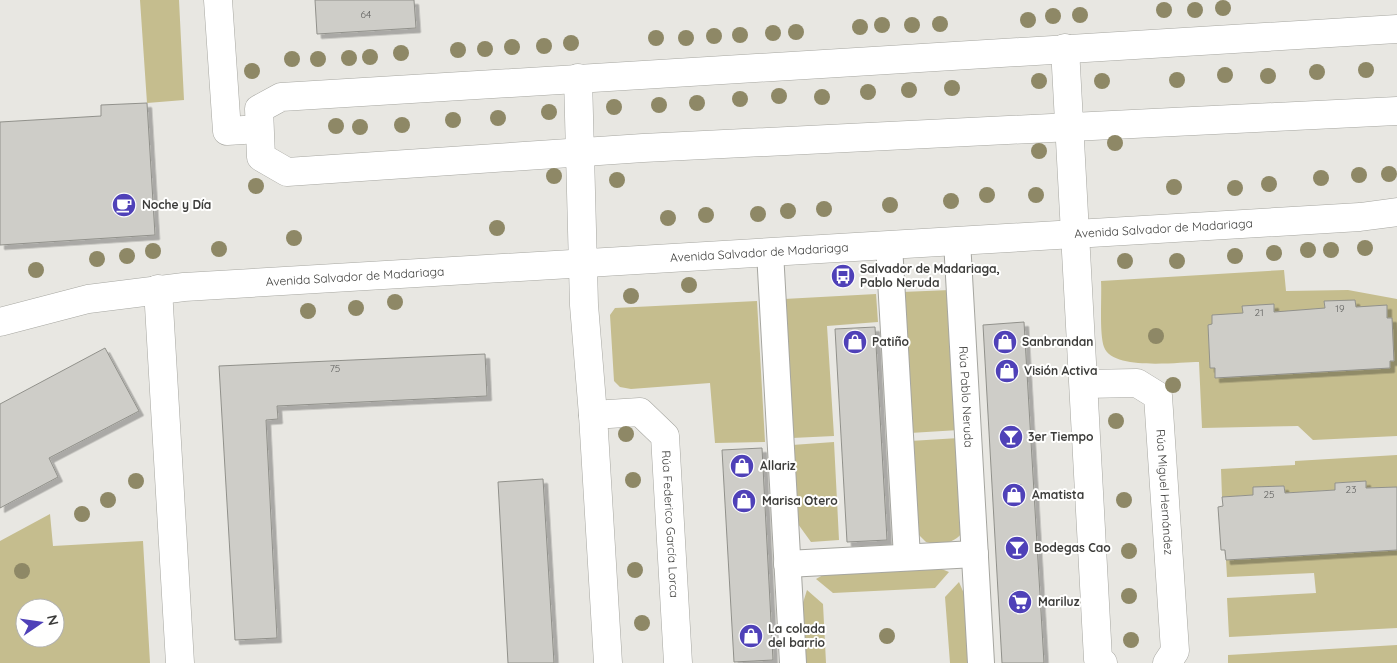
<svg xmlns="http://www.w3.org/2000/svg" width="1397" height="663" font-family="Quicksand,sans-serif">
	<defs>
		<filter id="shadow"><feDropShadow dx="4.5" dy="4.5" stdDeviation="0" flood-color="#0004"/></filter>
	</defs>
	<rect width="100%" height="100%" fill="#e8e7e2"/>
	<path fill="#c5bd8e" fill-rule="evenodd" d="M140 0H179L184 100 147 103Z
		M1284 270 1286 291 1348 290 1397 299V436L1313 440 1298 426 1202 428 1199 362C1177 362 1113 371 1104 347 1099 333 1102 297 1101 281Z
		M950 290 959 430 910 433 902 292Z
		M876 294 878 322 827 326 834 436 792 438 784 299Z
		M757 301 765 442 715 443 710 383 631 389 620 387 614 381 610 315 615 308Z
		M959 438 962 533C953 544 939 546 926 542L917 533 910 441Z
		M834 442 839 540 811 542 798 524 792 445Z
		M1397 455V487L1366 488V481L1349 489 1348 482 1335 483V490L1285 493 1284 486H1271L1253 495 1222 497 1221 469 1295 465V461Z
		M50 514 53 546 143 541 150 663H0V541ZM25 608H55V638H25Z
		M1397 550V628L1229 637 1227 598 1316 593 1314 573 1227 577 1226 560Z
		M934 566 949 572 935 588 833 593 816 579 823 575Z
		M959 582 965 596 969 663H950L945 597Z
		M807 590 823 604 826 663H804L801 609Z
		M1397 645V663H1228V655Z"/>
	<path fill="#cecdc8" stroke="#91918b" filter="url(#shadow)" d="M315 0H414L416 28 317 34Z
		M147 103 155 235 0 245V122L101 116V105Z
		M1355 300 1356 307 1387 305V318H1392L1394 361H1390V368L1215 378V368H1210L1208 325 1212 324V315L1243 313 1242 306 1274 304V312L1325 308 1324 301Z
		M1024 322 1044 663H1002L983 325Z
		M875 327 887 540 847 542 835 329Z
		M105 348 139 411 49 458 58 477 0 508V404Z
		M485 354 487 396 277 406 278 419 266 420 277 638 235 640 219 366Z
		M762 448 773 660 734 662 722 450Z
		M543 479 554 663H508L498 482Z
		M1366 481V488L1397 487V550L1226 560 1225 550H1221L1218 507 1223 506 1222 497 1253 495V487L1284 486 1285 493 1335 490V483Z"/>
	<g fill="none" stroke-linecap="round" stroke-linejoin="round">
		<g stroke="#a6a6a0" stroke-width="28">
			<g id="pedestrian">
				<path id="s1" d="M957 241 981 663"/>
				<path d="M889 245 907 557"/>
				<path d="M770 252 793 663"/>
				<path d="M787 564 975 554"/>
			</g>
		</g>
		<g stroke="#a6a6a0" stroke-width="29">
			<g id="minor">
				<path d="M218 0 227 131 259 129"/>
				<path d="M1397 29 281 97 259 109 261 157 287 172 643 148 1397 111"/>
				<path d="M1065 48 1098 659 1103 663"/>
				<path d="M578 78 584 305 593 415 608 663"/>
				<path d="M158 289 180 663"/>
				<path id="s2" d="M0 322 88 299 184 287 1360 217 1397 212"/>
				<path id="s3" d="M1084 384 1137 383 1158 396 1175 651 1167 663"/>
				<path id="s4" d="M593 415 640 412 665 436 678 663"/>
			</g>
		</g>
		<use href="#pedestrian" stroke="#fff" stroke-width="26"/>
		<use href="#minor" stroke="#fff" stroke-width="28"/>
	</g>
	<g fill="#8e8866">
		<circle cx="1223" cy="8" r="8"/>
		<circle cx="1164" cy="10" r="8"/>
		<circle cx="1195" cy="10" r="8"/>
		<circle cx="1080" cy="15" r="8"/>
		<circle cx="1053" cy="16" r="8"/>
		<circle cx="1028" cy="20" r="8"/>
		<circle cx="940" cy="24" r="8"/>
		<circle cx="882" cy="25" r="8"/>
		<circle cx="912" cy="25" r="8"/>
		<circle cx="860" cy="27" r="8"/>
		<circle cx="796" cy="32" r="8"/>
		<circle cx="773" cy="33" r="8"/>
		<circle cx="740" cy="35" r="8"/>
		<circle cx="714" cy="36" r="8"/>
		<circle cx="656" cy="38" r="8"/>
		<circle cx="686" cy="38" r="8"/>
		<circle cx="571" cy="43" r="8"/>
		<circle cx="544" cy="46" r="8"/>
		<circle cx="512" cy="47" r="8"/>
		<circle cx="485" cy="49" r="8"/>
		<circle cx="458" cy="50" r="8"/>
		<circle cx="401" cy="53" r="8"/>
		<circle cx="370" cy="57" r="8"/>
		<circle cx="349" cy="58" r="8"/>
		<circle cx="292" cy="59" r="8"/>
		<circle cx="318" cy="59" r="8"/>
		<circle cx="1366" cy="70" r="8"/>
		<circle cx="252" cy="71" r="8"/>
		<circle cx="1317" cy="72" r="8"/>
		<circle cx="1225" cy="75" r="8"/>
		<circle cx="1268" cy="76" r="8"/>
		<circle cx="1177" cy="80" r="8"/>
		<circle cx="1039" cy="81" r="8"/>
		<circle cx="1102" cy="81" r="8"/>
		<circle cx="952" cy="88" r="8"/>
		<circle cx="909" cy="90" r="8"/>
		<circle cx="868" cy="92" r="8"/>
		<circle cx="779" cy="96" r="8"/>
		<circle cx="822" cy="97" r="8"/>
		<circle cx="740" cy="99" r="8"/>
		<circle cx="697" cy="103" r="8"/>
		<circle cx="659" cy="105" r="8"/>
		<circle cx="614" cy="107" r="8"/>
		<circle cx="549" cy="112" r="8"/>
		<circle cx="498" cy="118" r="8"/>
		<circle cx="453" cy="120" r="8"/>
		<circle cx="402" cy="125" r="8"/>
		<circle cx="336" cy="126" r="8"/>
		<circle cx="360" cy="127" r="8"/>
		<circle cx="1115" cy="143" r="8"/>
		<circle cx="1039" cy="151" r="8"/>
		<circle cx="1389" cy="174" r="8"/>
		<circle cx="1359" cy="175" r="8"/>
		<circle cx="554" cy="176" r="8"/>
		<circle cx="1321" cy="178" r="8"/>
		<circle cx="617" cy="180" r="8"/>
		<circle cx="1269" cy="184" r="8"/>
		<circle cx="256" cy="186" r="8"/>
		<circle cx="1174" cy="187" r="8"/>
		<circle cx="1235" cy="188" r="8"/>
		<circle cx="987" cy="195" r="8"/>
		<circle cx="1036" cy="195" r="8"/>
		<circle cx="951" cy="201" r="8"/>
		<circle cx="890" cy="205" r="8"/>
		<circle cx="824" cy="209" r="8"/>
		<circle cx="788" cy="211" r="8"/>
		<circle cx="758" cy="214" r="8"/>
		<circle cx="706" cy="215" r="8"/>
		<circle cx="668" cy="218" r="8"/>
		<circle cx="497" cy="228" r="8"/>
		<circle cx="294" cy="238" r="8"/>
		<circle cx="1365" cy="248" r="8"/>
		<circle cx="219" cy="249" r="8"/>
		<circle cx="1308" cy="250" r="8"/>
		<circle cx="1331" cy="250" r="8"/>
		<circle cx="153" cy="251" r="8"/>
		<circle cx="1274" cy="253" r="8"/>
		<circle cx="127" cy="256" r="8"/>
		<circle cx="1235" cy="256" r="8"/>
		<circle cx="97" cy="259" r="8"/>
		<circle cx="1125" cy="261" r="8"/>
		<circle cx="1177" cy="261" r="8"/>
		<circle cx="36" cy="270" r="8"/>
		<circle cx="689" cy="285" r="8"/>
		<circle cx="631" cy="296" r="8"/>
		<circle cx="395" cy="302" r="8"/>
		<circle cx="356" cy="308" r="8"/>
		<circle cx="308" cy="311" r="8"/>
		<circle cx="1156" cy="336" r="8"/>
		<circle cx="1173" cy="385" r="8"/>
		<circle cx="1116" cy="421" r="8"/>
		<circle cx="626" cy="434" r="8"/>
		<circle cx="633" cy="480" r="8"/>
		<circle cx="136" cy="481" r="8"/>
		<circle cx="108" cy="500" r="8"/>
		<circle cx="1124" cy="500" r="8"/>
		<circle cx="82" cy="514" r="8"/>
		<circle cx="1129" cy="551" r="8"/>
		<circle cx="635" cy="570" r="8"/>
		<circle cx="22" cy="571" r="8"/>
		<circle cx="1129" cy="596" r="8"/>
		<circle cx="642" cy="623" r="8"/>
		<circle cx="887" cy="636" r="8"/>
		<circle cx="1131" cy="640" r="8"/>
	</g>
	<defs>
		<g id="cafe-disc" transform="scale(1.25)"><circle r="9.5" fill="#4f41b8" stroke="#fffffe"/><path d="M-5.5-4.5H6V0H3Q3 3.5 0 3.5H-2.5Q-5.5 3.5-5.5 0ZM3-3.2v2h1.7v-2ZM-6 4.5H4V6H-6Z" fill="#fff"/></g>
		<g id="bus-disc" transform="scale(1.25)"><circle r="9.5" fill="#4f41b8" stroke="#fffffe"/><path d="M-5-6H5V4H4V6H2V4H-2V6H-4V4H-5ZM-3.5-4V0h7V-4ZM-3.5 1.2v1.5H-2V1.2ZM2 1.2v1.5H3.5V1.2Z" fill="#fff"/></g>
		<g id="shop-disc" transform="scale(1.25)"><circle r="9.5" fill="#4f41b8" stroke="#fffffe"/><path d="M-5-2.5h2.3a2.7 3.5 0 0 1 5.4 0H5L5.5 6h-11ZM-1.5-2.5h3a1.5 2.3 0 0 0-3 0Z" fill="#fff"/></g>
		<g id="bar-disc" transform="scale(1.25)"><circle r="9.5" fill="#4f41b8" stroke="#fffffe"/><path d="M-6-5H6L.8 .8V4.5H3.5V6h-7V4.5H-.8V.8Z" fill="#fff"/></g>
		<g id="supermarket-disc" transform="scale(1.25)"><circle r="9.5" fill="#4f41b8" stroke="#fffffe"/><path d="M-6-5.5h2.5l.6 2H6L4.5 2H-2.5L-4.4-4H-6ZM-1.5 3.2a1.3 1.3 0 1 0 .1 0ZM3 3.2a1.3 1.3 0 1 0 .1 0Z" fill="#fff"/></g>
	</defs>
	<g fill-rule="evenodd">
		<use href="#cafe-disc" x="124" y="205"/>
		<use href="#bus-disc" x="843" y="276"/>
		<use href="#shop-disc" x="855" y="342"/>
		<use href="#shop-disc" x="1005" y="342"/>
		<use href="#shop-disc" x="1007" y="371"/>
		<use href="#bar-disc" x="1011" y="437"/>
		<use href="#shop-disc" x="742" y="466"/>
		<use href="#shop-disc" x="1014" y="495"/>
		<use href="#shop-disc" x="744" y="501"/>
		<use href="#bar-disc" x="1017" y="548"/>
		<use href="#supermarket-disc" x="1020" y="602"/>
		<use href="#shop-disc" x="751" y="636"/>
	</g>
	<g text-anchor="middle" stroke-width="4" stroke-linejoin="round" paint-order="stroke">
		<g font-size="10" fill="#60605e">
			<text x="366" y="18">64</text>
			<text x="1340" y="312">19</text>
			<text x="1259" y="316">21</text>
			<text x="335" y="372">75</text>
			<text x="1351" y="493">23</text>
			<text x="1269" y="498">25</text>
		</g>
		<g font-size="12" font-weight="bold" fill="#3c3c3a" stroke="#fffffe" text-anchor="start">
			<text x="142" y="209">Noche y Día</text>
			<text x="860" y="273">Salvador de Madariaga,<tspan x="860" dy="14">Pablo Neruda</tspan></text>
			<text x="872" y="346">Patiño</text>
			<text x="1022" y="346">Sanbrandan</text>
			<text x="1024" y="375">Visión Activa</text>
			<text x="1028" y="441">3er Tiempo</text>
			<text x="760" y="470">Allariz</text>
			<text x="1032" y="499">Amatista</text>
			<text x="762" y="505">Marisa Otero</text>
			<text x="1034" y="552">Bodegas Cao</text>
			<text x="1038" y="606">Mariluz</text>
			<text x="768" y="633">La colada<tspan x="768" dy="14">del barrio</tspan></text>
		</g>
		<g font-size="12" fill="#3c3c3a" stroke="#fffffe">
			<text dy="4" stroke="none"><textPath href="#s2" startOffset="1169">Avenida Salvador de Madariaga</textPath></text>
			<text dy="4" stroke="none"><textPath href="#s2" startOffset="764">Avenida Salvador de Madariaga</textPath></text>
			<text dy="4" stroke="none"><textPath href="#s2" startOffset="359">Avenida Salvador de Madariaga</textPath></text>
			<text dy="4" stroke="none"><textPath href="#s1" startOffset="156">Rúa Pablo Neruda</textPath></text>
			<text dy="4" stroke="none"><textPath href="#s3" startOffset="174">Rúa Miguel Hernández</textPath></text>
			<text dy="4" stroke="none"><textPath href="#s4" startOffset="170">Rúa Federico García Lorca</textPath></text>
		</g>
	</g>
	<g transform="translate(40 623) rotate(77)"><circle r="24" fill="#fffffe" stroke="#b1b1b0"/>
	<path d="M0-4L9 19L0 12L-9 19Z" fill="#4f41b8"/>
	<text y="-8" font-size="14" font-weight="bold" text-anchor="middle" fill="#3c3c3a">N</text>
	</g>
</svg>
